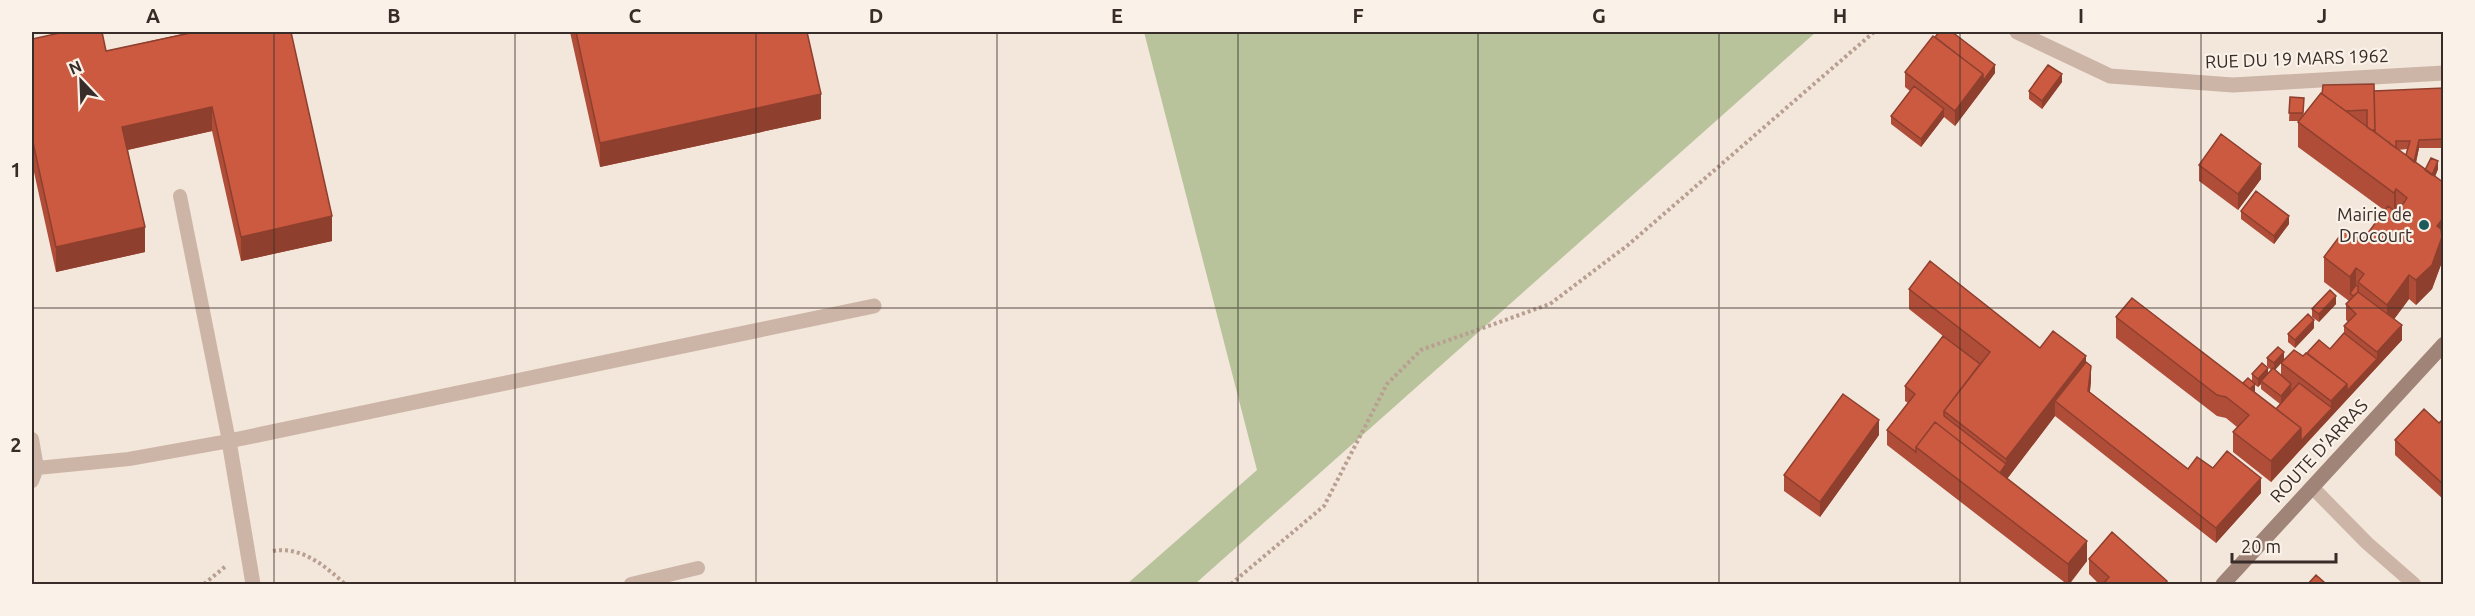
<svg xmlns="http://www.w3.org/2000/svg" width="2475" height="616" font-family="Ubuntu,sans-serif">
	<rect width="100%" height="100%" fill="#f3e6db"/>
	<path fill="#b8c39b" d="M1144 32H1816L1195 584H1127L1257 470Z"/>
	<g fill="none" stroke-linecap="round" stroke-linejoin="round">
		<path stroke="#b89f91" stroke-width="4" stroke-dasharray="3 3" stroke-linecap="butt" d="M273 551C302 546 325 566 345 584
			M204 584 226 566
			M1231 584 1324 506 1387 384 1421 350 1550 304 1628 245 1874 32"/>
		<path stroke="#ccb5a7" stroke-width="14" d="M32 439 37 468 32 481
			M37 468 129 459 229 441 180 196
			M2312 487 2367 543 2414 584
			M631 584 698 568"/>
		<path stroke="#ccb5a7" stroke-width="15" d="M2017 32 2110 76 2233 85 2444 73
			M253 584 229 441 874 306"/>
		<path stroke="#a08478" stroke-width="15" d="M2223 584 2444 344"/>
	</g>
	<path fill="#af4d38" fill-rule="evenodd" d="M190 32H291L332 241 241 261 212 131 128 150 145 252 56 272 32 163V39L106 51 191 32Z
		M570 32H807L821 119 600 167Z
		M1905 72 1995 73 1955 126 1944 117 1921 147 1891 124V116L1910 91 1905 87Z
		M2062 82 2042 109 2029 99V91Z
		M2444 88V148H2419L2416 163 2425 170 2438 169 2435 177 2442 244V262L2432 289 2416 305 2409 299 2394 319 2402 340 2271 482 2233 452V432L2237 427 2226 418 2217 416 2116 338V317L2243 383 2252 381V374L2268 373 2271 370 2267 366V358L2284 359 2303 356 2330 349 2344 333V326L2348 322 2346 320V304L2349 301 2324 282V257L2362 241 2384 210 2298 147V122L2299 121H2289L2290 97 2304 98 2303 115 2322 94ZM2407 149 2406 155 2398 150ZM2281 363V375L2275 370ZM2261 384V389L2280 404 2276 409 2254 393 2255 385 2258 387Z
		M2199 165 2261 179 2238 210 2199 181Z
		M2241 211 2289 224 2274 244 2241 219Z
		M1909 289 2040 348 2086 362 2091 381 2090 392 2188 469 2213 468 2261 493 2216 543 2055 416 2007 479 2087 561 2069 585H2068L1887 445V430L1908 403 1905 401V386L1943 336 1909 309Z
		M2336 304 2319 322 2312 317V309Z
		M2314 328 2295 348 2288 342V334Z
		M2444 418V500L2395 455V440L2439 423Z
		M1879 435 1820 517 1784 491V475Z
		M2089 559 2167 585H2100L2089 574Z"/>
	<path fill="#8e3f2e" d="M1995 65V73L1955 126V111L1983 74Z
		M2062 74V82L2042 109V101Z
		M821 94V119L600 167V143Z
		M212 107V131L122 151V127Z
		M1944 109V117L1921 147V139Z
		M2419 140V148L2414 171V163Z
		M2438 161V169L2429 191V182Z
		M2261 164V179L2238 210V194Z
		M2396 189V214L2394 217V193Z
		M332 216V241L241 261V237Z
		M2289 216V224L2274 244V236Z
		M2444 217V242L2442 244V262L2432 289 2416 305V280L2437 226Z
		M145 227V252L56 272V247Z
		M2356 268V293H2350V302V277Z
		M2409 275V299L2387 329V305Z
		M2336 296V304L2319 322V314Z
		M2314 320V328L2295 348V340Z
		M2402 325V340L2301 449V441L2331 408V401L2347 384 2377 359V352Z
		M2284 352V360L2274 371V363Z
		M2086 356V377L2055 401V416L1997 492V476L2006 464V459Z
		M2091 366V381L2088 406V391Z
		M2268 368V376L2261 381V384L2258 387V379Z
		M2255 384V392L2243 405V396Z
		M2291 384V392L2281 404V396Z
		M1879 420V435L1820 517V502Z
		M2301 428V449L2271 482V461Z
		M2261 478V493L2216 543V528Z
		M2087 541V561L2068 585V564Z"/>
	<path fill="#cb5a41" stroke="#8e3f2e" stroke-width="1.5" d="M64 32H102L106 51 195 32H291L332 216 241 237 212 107 122 127 145 227 56 247 32 138V39Z
		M576 32H807L821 94 600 143Z
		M1939 32H1952L1995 65 1983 81V74L1935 37Z
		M1933 36 1983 74 1955 111 1905 72Z
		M2048 65 2062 74 2042 101 2029 91Z
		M2374 84 2375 130H2371L2367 127V110L2346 111 2322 94 2323 85Z
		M1914 86 1944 109 1921 139 1891 116Z
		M2444 88V139L2419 140 2414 162 2406 155 2410 141H2396V148L2389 143V142H2388L2375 132 2374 91Z
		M2321 93 2444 183V217L2437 226 2441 229 2442 237 2432 265 2416 280 2409 275 2387 305 2358 282 2364 274 2356 268 2350 277 2324 257 2345 229 2362 241 2388 206 2397 213 2407 198 2396 189 2394 193 2298 122Z
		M2290 97 2304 98 2303 113H2289Z
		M2221 134 2261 164 2238 194 2199 165Z
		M2431 158 2438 161 2432 175 2425 170Z
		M2256 191 2289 216 2274 236 2241 211Z
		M1930 261 2040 348 2053 331 2086 356 2006 459 1944 411 1990 352 1909 289Z
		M2356 285 2358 286V292L2353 296 2350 293Z
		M2330 290 2336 296 2319 314 2312 309Z
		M2358 292 2402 325 2377 352 2344 326 2356 314 2346 304Z
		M2132 298 2301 428 2271 461 2233 432 2249 415 2226 397 2217 395 2116 317Z
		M2308 314 2314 320 2295 340 2288 334Z
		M2344 333 2377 359 2347 391V384L2307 353 2319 340 2330 349Z
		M1943 336 1980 364 1944 411V416L2006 464 2000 473 1935 422 1916 447V452L1887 430 1915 394 1905 386Z
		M2278 347 2284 352 2274 363 2267 358Z
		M2294 350 2303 356 2306 353 2347 384 2331 401 2281 363Z
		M2086 362 2091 366 2088 391 2188 469 2197 457 2213 468 2227 451 2261 478 2216 528 2055 401Z
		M2262 363 2268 368 2258 379 2252 374Z
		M2273 368 2291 384 2281 396 2261 381Z
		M2248 378 2255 384 2250 389 2243 383Z
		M2299 383 2332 408 2301 441V428L2276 409Z
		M1843 394 1879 420 1820 502 1784 475Z
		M2424 409 2439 423 2444 418V485L2395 440Z
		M1935 422 2087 541 2068 564 1916 447Z
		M2112 532 2167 581 2164 585H2102L2109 577 2089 559Z
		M2316 575 2325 583 2324 585H2307Z"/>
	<path fill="none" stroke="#382c28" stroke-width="1.5" stroke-opacity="0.55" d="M274 32V584M515 32V584M756 32V584M997 32V584M1238 32V584M1478 32V584M1719 32V584M1960 32V584M2201 32V584M32 308H2444"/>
	<circle fill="#1b5b5b" stroke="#faf1e8" stroke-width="2" cx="2424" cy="225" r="6"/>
	<g text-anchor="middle" stroke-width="4.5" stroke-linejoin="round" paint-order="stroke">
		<g font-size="18" fill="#382c28" stroke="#faf1e8">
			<text transform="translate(2297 59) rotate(-2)" y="6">RUE DU 19 MARS 1962</text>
			<text transform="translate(2319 451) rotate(-47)" y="6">ROUTE D'ARRAS</text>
		</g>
		<g font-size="18" fill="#382c28" stroke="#faf1e8" text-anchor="end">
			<text x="2412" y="221">Mairie de<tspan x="2412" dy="21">Drocourt</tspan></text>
		</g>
	</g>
	<rect width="2475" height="616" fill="none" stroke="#faf1e8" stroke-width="66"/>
	<g transform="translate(81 81) rotate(337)" stroke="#faf1e8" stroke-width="4.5" paint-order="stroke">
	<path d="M0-4.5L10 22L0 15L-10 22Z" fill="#382c28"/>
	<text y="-9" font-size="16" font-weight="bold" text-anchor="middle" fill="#382c28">N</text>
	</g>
	<path d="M2232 553v9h104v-9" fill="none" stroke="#382c28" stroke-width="3"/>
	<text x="2241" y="553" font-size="18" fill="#382c28" stroke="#faf1e8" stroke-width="4.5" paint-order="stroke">20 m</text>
	<rect x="33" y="33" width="2409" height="550" fill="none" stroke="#382c28" stroke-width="2"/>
	<g font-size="20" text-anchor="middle" font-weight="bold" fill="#382c28">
		<text x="153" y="23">A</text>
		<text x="394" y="23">B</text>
		<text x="635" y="23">C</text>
		<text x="876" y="23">D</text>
		<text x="1117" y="23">E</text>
		<text x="1358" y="23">F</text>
		<text x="1599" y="23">G</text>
		<text x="1840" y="23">H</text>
		<text x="2081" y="23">I</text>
		<text x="2322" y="23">J</text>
		<text x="16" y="177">1</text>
		<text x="16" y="452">2</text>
	</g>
</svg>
